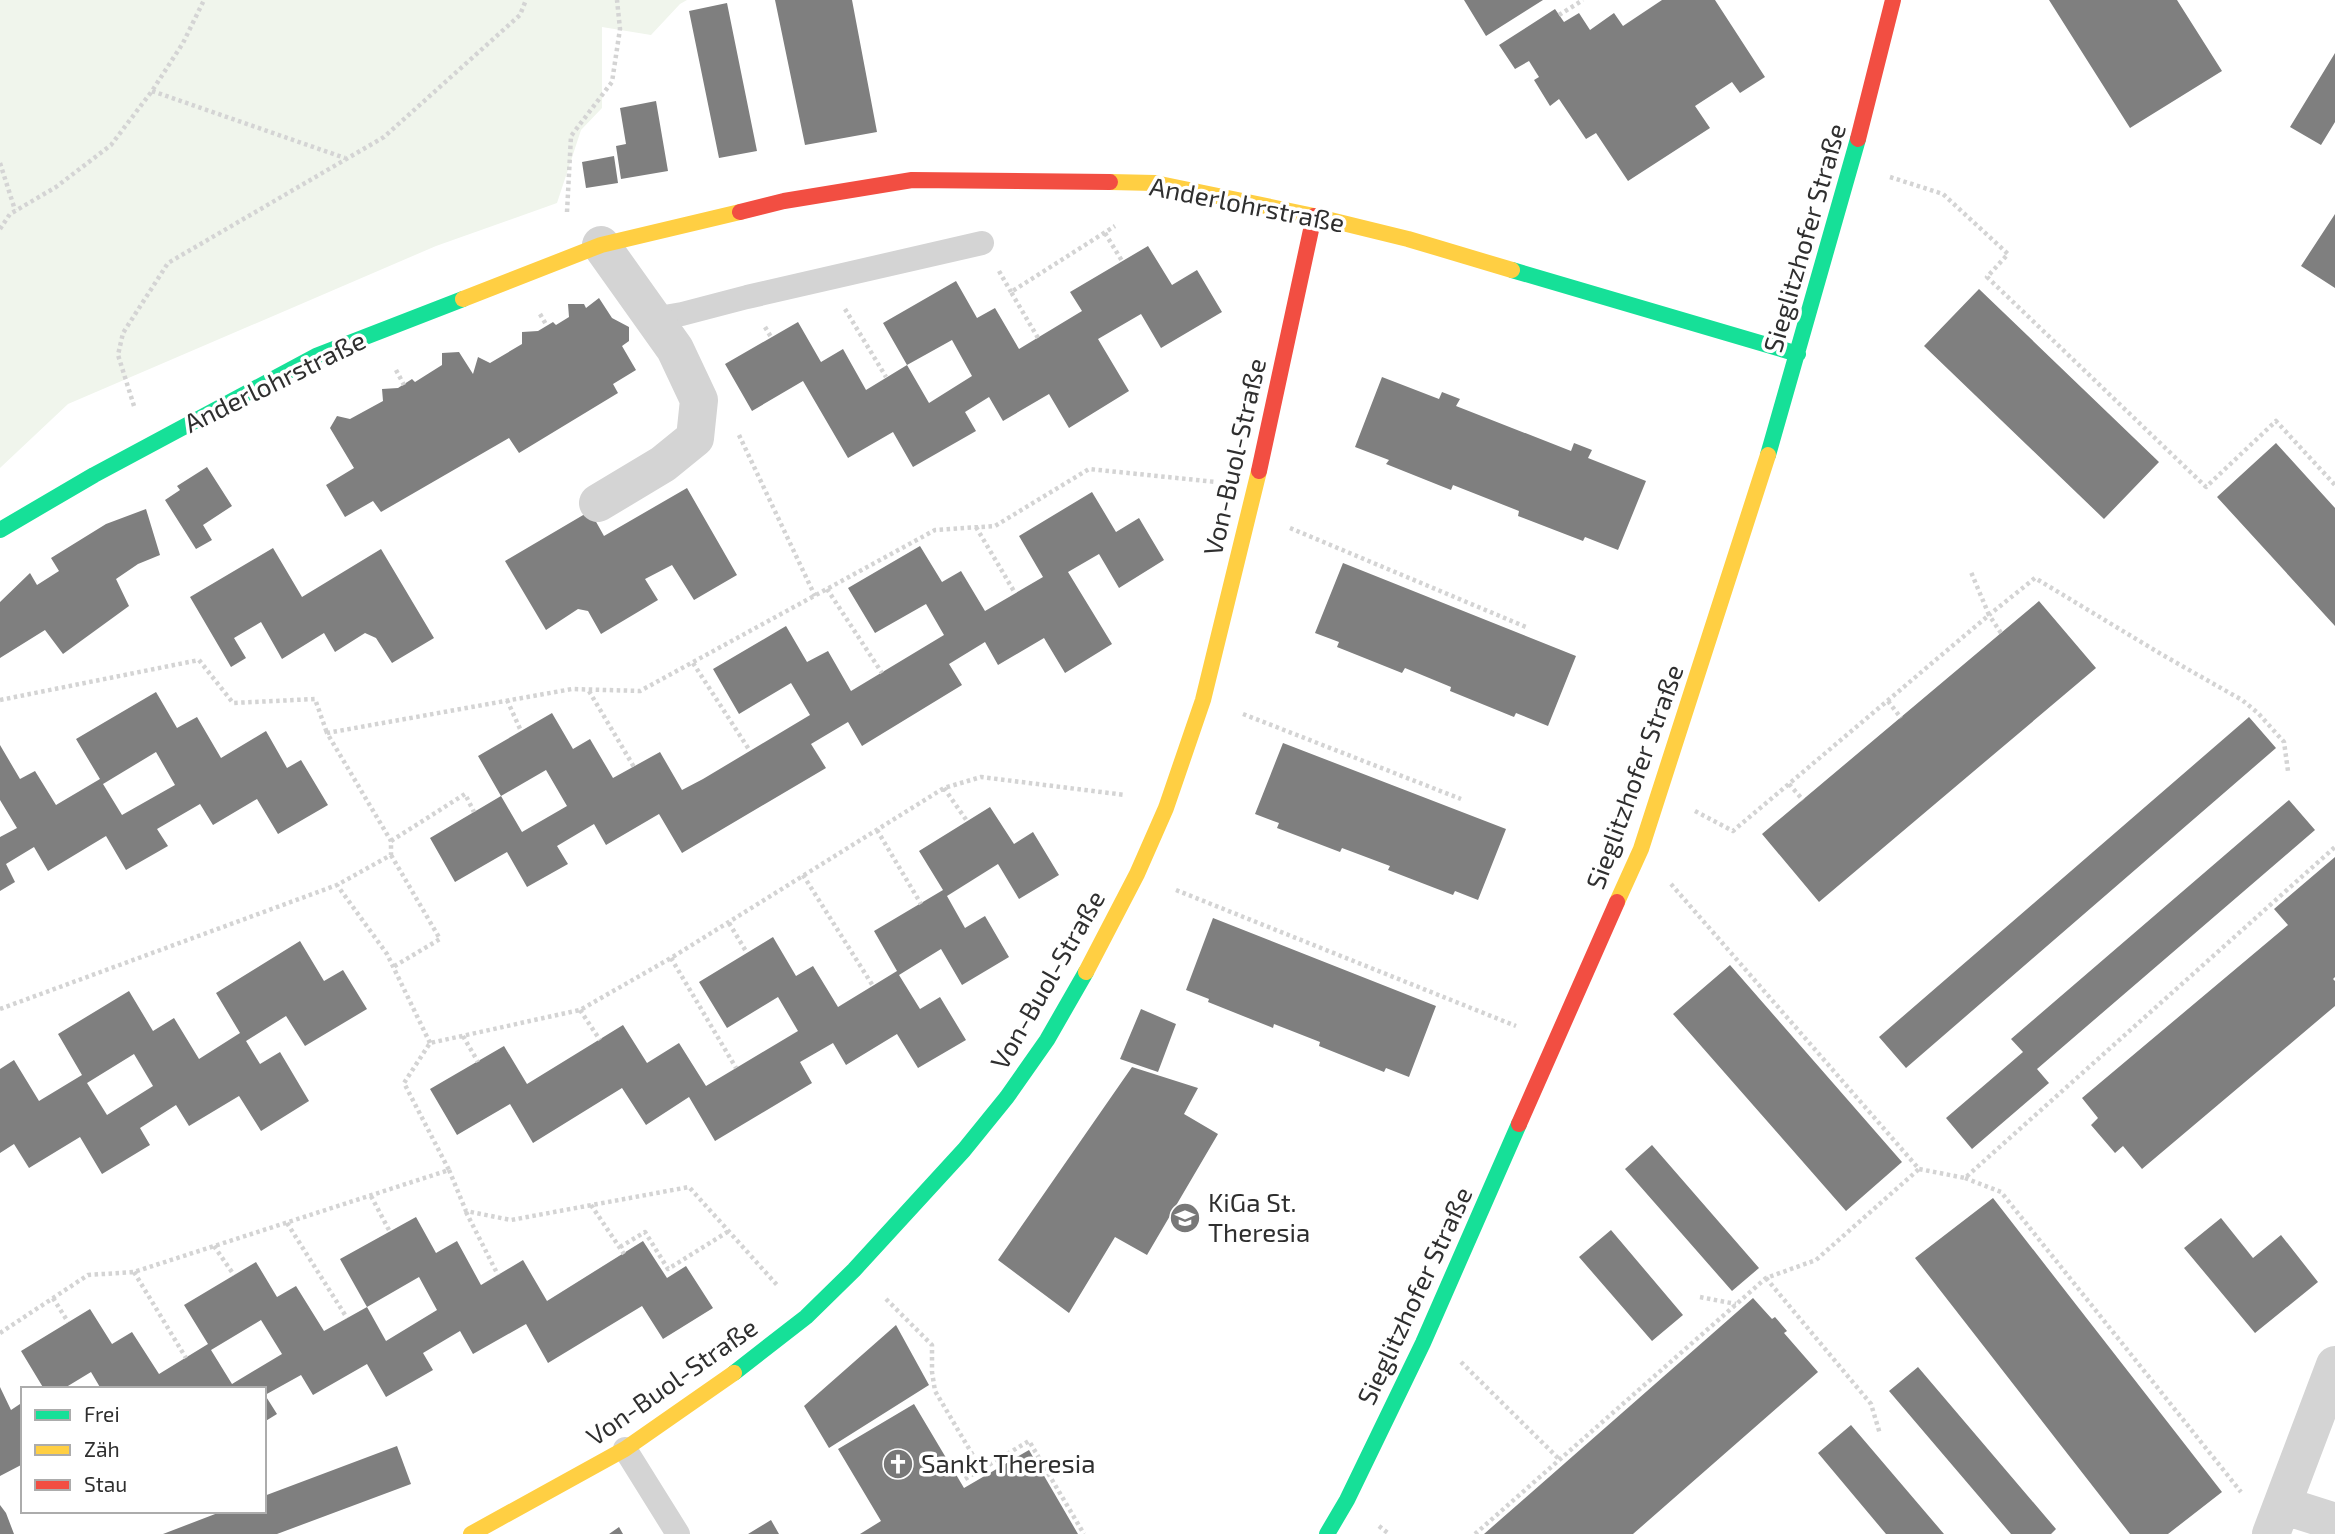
<svg xmlns="http://www.w3.org/2000/svg" width="2335" height="1534" font-family="'Exo 2',sans-serif">
	<rect width="100%" height="100%" fill="#fff"/>
	<path fill="#f0f5ec" d="M0 0H687L680 4 651 35 602 27V108L581 130 557 203 436 246 68 404 0 468Z"/>
	<path fill="#7f7f7f" fill-rule="evenodd" d="M775 0H852L877 132 805 145Z
		M1464 0H1543L1486 36Z
		M1662 0H1715L1765 77 1740 93 1732 82 1695 106 1710 128 1628 181 1596 133 1586 139 1559 99 1550 106 1534 80 1539 77 1529 61 1515 69 1499 45 1555 9 1564 22 1579 13 1590 30 1614 13 1623 26Z
		M2049 0H2177L2222 71 2130 128Z
		M727 3 757 151 719 158 689 11Z
		M2335 53V122L2321 145 2290 127Z
		M656 101 668 171 621 179 616 146 626 144 620 108Z
		M614 156 618 183 586 188 582 162Z
		M2335 214V288L2301 266Z
		M1148 246 1172 285 1197 270 1222 312 1161 348 1141 314 1098 339 1129 391 1069 428 1049 394 1003 421 989 397 965 412 976 431 913 467 893 432 848 458 803 381 752 411 725 364 798 322 821 362 843 349 866 390 907 365 929 403 972 376 952 340 907 365 883 323 956 281 977 318 995 308 1019 349 1082 311 1070 292Z
		M1979 289 2159 462 2104 519 1924 346Z
		M599 298 612 318 629 327V341L622 346 636 370 613 384 618 393 519 453 509 438 381 512 373 501 345 517 326 485 354 468 330 428 337 416 350 419 383 401 382 389 398 388 412 379 415 382 442 365V353L459 352 473 374 478 357 490 363 522 344V332L538 331 553 322 556 325 569 317 568 304H584L586 308Z
		M1382 377 1439 399 1442 392 1460 399 1456 406 1571 451 1574 443 1592 450 1588 458 1646 481 1618 550 1585 537 1583 541 1518 516 1519 511 1453 485 1451 490 1386 464 1389 460 1355 447Z
		M2276 443 2335 508V626L2217 497Z
		M207 467 232 506 203 525 212 540 196 549 165 500 180 490 177 486Z
		M687 488 737 575 694 600 672 565 645 579 658 600 601 634 588 611 578 609 546 630 505 561 590 511 604 536Z
		M1092 492 1116 532 1139 518 1164 560 1119 588 1099 554 1068 572 1112 644 1065 673 1044 638 998 665 985 642 949 664 962 685 862 746 848 722 811 744 826 768 682 853 659 814 606 845 594 824 557 846 568 864 527 887 507 852 455 882 430 838 501 796 522 832 567 806 546 770 501 796 478 756 552 713 573 749 590 739 613 778 660 752 682 790 703 779 810 715 791 683 739 714 713 669 786 626 807 662 828 651 851 691 944 635 926 604 875 633 848 588 920 546 942 582 961 571 985 611 1043 577 1019 536Z
		M146 509 160 555 138 564 116 579 129 606 63 654 45 630 0 658V602L30 573 37 585 59 571 51 558 106 524Z
		M273 548 302 597 381 549 434 638 392 663 376 638 365 633 335 652 324 633 282 659 261 622 234 638 246 658 231 667 190 597Z
		M1343 563 1576 656 1548 726 1516 713 1514 717 1450 691 1451 687 1405 668 1402 673 1337 647 1339 642 1315 633Z
		M2039 601 2096 668 1819 902 1762 834Z
		M156 692 177 728 197 717 221 758 266 731 287 768 301 760 328 805 278 834 257 799 213 825 200 804 157 829 168 846 126 870 106 836 48 871 34 847 6 864 15 882 0 891V837L17 828 0 800V745L20 779 35 771 56 805 100 779 76 739ZM156 752 175 785 122 815 103 784Z
		M2249 717 2276 748 1906 1068 1879 1037Z
		M1283 743 1506 829 1478 900 1455 891 1453 895 1388 870 1390 866 1342 848 1340 852 1277 828 1279 823 1255 814Z
		M2289 800 2315 830 2037 1069 2049 1083 1972 1149 1946 1118 2023 1052 2011 1039Z
		M990 807 1014 844 1033 832 1059 875 1019 899 998 864 947 896 965 928 985 916 1009 957 962 985 941 949 899 975 920 1009 940 997 966 1040 918 1068 897 1034 846 1065 833 1043 800 1062 812 1083 715 1141 689 1097 646 1125 622 1088 533 1143 510 1104 457 1135 430 1089 504 1046 527 1084 623 1025 647 1063 679 1043 706 1086 798 1031 778 997 727 1028 699 982 773 937 796 976 813 966 838 1007 897 971 874 931 943 890 919 851Z
		M2335 857V977L2333 979 2335 981V1006L2142 1169 2123 1146 2115 1153 2091 1125 2098 1118 2082 1098 2288 925 2274 909Z
		M1213 918 1436 1006 1409 1077 1386 1068 1384 1072 1319 1046 1320 1042 1274 1024 1273 1028 1208 1002 1209 999 1186 990Z
		M300 941 324 981 343 970 367 1009 305 1046 286 1016 246 1041 260 1064 280 1052 309 1101 261 1131 239 1096 189 1126 176 1105 140 1128 150 1145 102 1174 80 1137 29 1168 14 1144 0 1153V1069L14 1060 39 1101 82 1075 58 1034 129 991 153 1031 174 1018 199 1059 240 1033 216 993ZM134 1054 153 1086 107 1115 87 1083Z
		M1730 965 1902 1162 1846 1211 1673 1014Z
		M1141 1009 1176 1024 1158 1072 1120 1059Z
		M1132 1067 1198 1088 1184 1114 1218 1134 1147 1255 1115 1237 1069 1313 998 1260Z
		M1652 1145 1759 1268 1732 1291 1625 1169Z
		M1993 1198 2222 1492 2168 1534H2130L1915 1258Z
		M416 1217 436 1253 457 1241 481 1285 523 1260 547 1301 643 1241 667 1278 686 1266 713 1308 663 1339 642 1306 548 1363 526 1324 473 1354 460 1331 423 1353 433 1370 386 1397 367 1364 313 1395 301 1375 265 1395 277 1414 264 1422V1389H101L91 1372 63 1389H44L21 1351 90 1309 112 1344 132 1332 159 1374 208 1344 184 1305 256 1262 277 1297 296 1286 324 1331 367 1307 340 1259ZM419 1277 437 1310 386 1341 367 1307ZM261 1320 282 1354 232 1384 211 1350Z
		M2221 1218 2253 1258 2281 1235 2318 1282 2255 1333 2184 1248Z
		M1611 1230 1683 1315 1652 1341 1579 1257Z
		M1753 1298 1772 1319 1775 1317 1787 1331 1784 1333 1818 1372 1633 1534H1484Z
		M896 1325 929 1385 829 1448 804 1406Z
		M1918 1367 2056 1529 2051 1534H2011L1889 1391Z
		M0 1387 11 1410 23 1402V1464L0 1476Z
		M914 1404 964 1488 1029 1450 1078 1534H860L881 1521 838 1449Z
		M1851 1425 1944 1534H1886L1818 1453Z
		M397 1446 411 1484 277 1534H163L223 1511H264V1496Z
		M0 1505 6 1513 14 1534H0Z
		M771 1520 779 1534H748Z
		M619 1527 623 1534H609Z"/>
	<g fill="none" stroke-linecap="round" stroke-linejoin="round">
		<path stroke="#d4d4d4" stroke-width="4.5" stroke-dasharray="3.5 3.5" stroke-linecap="butt" d="M1559 15 1583 0
			M152 91 345 158
			M0 163 15 210
			M1890 177 1943 194 2008 254 1987 277 2206 487 2276 421 2335 485
			M567 212 571 136 612 82 620 29 617 0
			M0 229 10 214 56 187 111 145 152 91 183 43 204 0
			M1105 233 1122 261
			M999 271 1011 292
			M845 309 886 377
			M540 314 547 326
			M765 327 771 337
			M1038 338 1011 292 1115 226
			M396 370 404 385
			M134 406 118 355 123 333 168 263 384 137 520 15 526 0
			M739 435 815 596
			M976 527 1015 593
			M1290 528 1526 627
			M827 589 882 673
			M2001 633 1989 615 2035 578 2161 654 2242 700 2258 713 2284 742 2288 771
			M693 663 750 751
			M589 691 634 767
			M0 700 199 660 233 703 315 699 327 733
			M507 700 521 731
			M1888 701 1901 718
			M1243 714 1461 799
			M1789 784 1803 800
			M944 788 967 821
			M1695 811 1733 831 1989 615 1971 572
			M877 830 921 904
			M391 841 465 794 474 812
			M391 855 440 939 393 967
			M803 875 873 986
			M1671 884 1919 1169 1965 1178 2335 847
			M1176 890 1516 1026
			M729 923 747 953
			M671 958 736 1068
			M0 1009 337 885
			M580 1010 600 1040
			M463 1036 478 1062
			M430 1043 387 954 337 885 391 855V841L327 733 572 689 640 691 935 530 995 526 1089 469 1216 482
			M449 1170 466 1211 511 1220 689 1187 777 1285
			M1965 1178 2001 1192 2241 1492
			M371 1196 390 1232
			M591 1205 624 1254
			M466 1212 498 1275
			M287 1223 347 1318
			M214 1246 234 1275
			M620 1247 645 1232 668 1269 729 1231
			M134 1272 186 1358
			M1766 1278 1871 1404 1880 1434
			M1700 1297 1736 1304
			M53 1298 68 1322
			M886 1299 932 1345V1372L935 1391 981 1469
			M0 1333 88 1275 134 1272 449 1170 404 1083 430 1043 580 1010 671 958 944 788 981 777 1125 795
			M1461 1362 1560 1460
			M965 1479 1029 1441 1084 1534
			M1379 1526 1389 1534
			M1475 1534 1766 1278 1816 1260 1919 1169"/>
		<path stroke="#d4d4d4" stroke-width="24" d="M653 319 682 314 747 297 982 243
			M625 1449 678 1534"/>
		<path stroke="#d4d4d4" stroke-width="38" d="M598 503 663 464 695 438 699 400 675 349 601 245
			M2282 1505 2335 1522
			M2271 1534 2335 1365"/>
		<path stroke="#16e098" stroke-width="16" d="M1512 270 1798 354
			M1768 455 1858 139
			M0 530 94 475 316 356 463 299
			M734 1373 806 1317 854 1270 964 1150 1007 1097 1047 1040 1086 972
			M1327 1534 1347 1500 1423 1343 1519 1124"/>
		<path stroke="#ffcf43" stroke-width="16" d="M1110 182 1155 183 1314 216 1408 239 1512 270
			M463 299 601 245 740 212
			M1617 902 1641 849 1768 455
			M1086 972 1137 874 1166 808 1203 700 1259 471
			M471 1534 625 1449 734 1373"/>
		<path stroke="#f24e42" stroke-width="16" d="M1858 139 1893 0
			M740 212 784 201 912 180 1110 182
			M1259 471 1314 216
			M1519 1124 1617 902"/>
	</g>
	<defs>
		<g id="school-disc" transform="scale(1.575)"><circle r="9.5" fill="#787878" stroke="#fff"/><path d="M0-5L7-2L0 1L-7-2ZM-4 1L0 2.5L4 1V4Q0 6-4 4Z" fill="#fff"/></g>
		<g id="church-disc" transform="scale(1.575)"><circle r="9.5" fill="#787878" stroke="#fff"/><path d="M-1.2-6h2.4v3.5h3.3v2.4h-3.3V6h-2.4V-.1h-3.3v-2.4h3.3Z" fill="#fff"/></g>
	</defs>
	<g fill-rule="evenodd">
		<use href="#school-disc" x="1185" y="1218"/>
		<use href="#church-disc" x="898" y="1464"/>
	</g>
	<g text-anchor="middle" stroke-width="7" stroke-linejoin="round" paint-order="stroke">
		<g font-size="26" fill="#2f2f2f" stroke="#fff">
			<text transform="translate(1247 205) rotate(11)" y="9">Anderlohrstraße</text>
			<text transform="translate(1805 238) rotate(-74)" y="9">Sieglitzhofer Straße</text>
			<text transform="translate(275 382) rotate(-26)" y="9">Anderlohrstraße</text>
			<text transform="translate(1235 457) rotate(-77)" y="9">Von-Buol-Straße</text>
			<text transform="translate(1635 777) rotate(-70)" y="9">Sieglitzhofer Straße</text>
			<text transform="translate(1048 980) rotate(-60)" y="9">Von-Buol-Straße</text>
			<text transform="translate(1415 1296) rotate(-65)" y="9">Sieglitzhofer Straße</text>
			<text transform="translate(672 1382) rotate(-35)" y="9">Von-Buol-Straße</text>
		</g>
		<g font-size="26" fill="#2f2f2f" stroke="#fff" text-anchor="start">
			<text x="1208" y="1212">KiGa St.<tspan x="1208" dy="30">Theresia</tspan></text>
			<text x="921" y="1473">Sankt Theresia</text>
		</g>
	</g>
	<rect x="21" y="1387" width="245" height="126" fill="#ffffff" stroke="#acacac" stroke-width="2"/>
	<rect x="35" y="1410" width="35" height="10" fill="#16e098" stroke="#acacac" stroke-width="2"/>
	<text x="84" y="1422" font-size="21" fill="#2f2f2f">Frei</text>
	<rect x="35" y="1445" width="35" height="10" fill="#ffcf43" stroke="#acacac" stroke-width="2"/>
	<text x="84" y="1457" font-size="21" fill="#2f2f2f">Zäh</text>
	<rect x="35" y="1480" width="35" height="10" fill="#f24e42" stroke="#acacac" stroke-width="2"/>
	<text x="84" y="1492" font-size="21" fill="#2f2f2f">Stau</text>
</svg>
